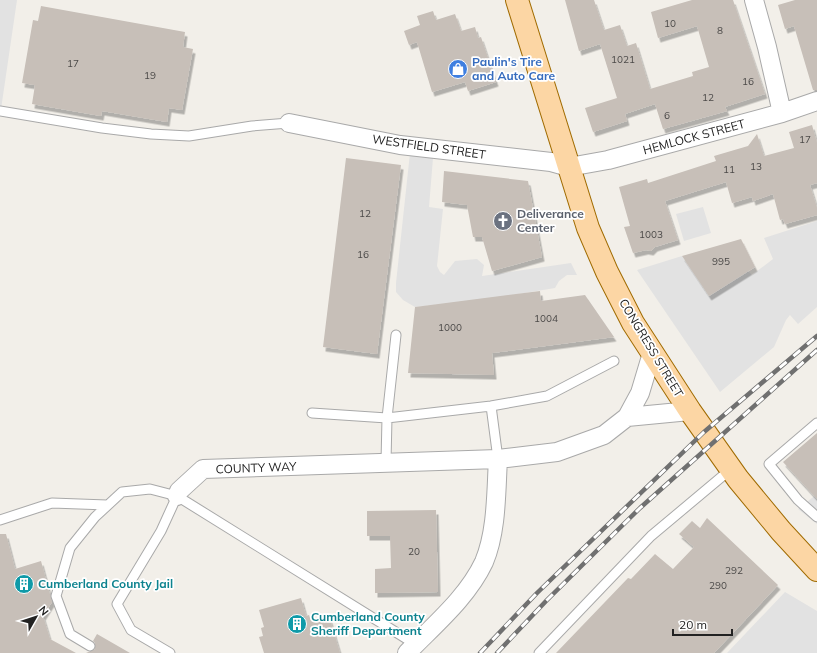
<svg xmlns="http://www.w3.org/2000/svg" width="817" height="653" font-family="Mulish,sans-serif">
	<defs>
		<filter id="shadow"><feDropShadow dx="2.5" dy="4.5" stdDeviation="0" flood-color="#0004"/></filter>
	</defs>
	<rect width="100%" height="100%" fill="#f2efe9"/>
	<path fill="#e2e2e2" d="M0 0H17L0 116Z
		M410 153 433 158 429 207 443 209 437 266 440 272 444 275 455 261 477 259 484 265 482 276 571 263 577 275H567L559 281 555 288 482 300 415 307 403 300 396 292V283Z
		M703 207 711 233 684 241 676 214Z
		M817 221V307L798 324 790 315 786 320 774 347 720 392 637 270 682 256 709 296 748 271 752 275 773 259 764 238Z
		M817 494V524L798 509Z
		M785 592 817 611V653H727Z"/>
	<path fill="#c7bfb8" filter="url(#shadow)" d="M565 0H594L604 30 620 25 627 46 636 43 650 89 693 76 692 72 709 67 697 26 658 38 651 12 692 0H733L765 94 725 107 727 111 663 129 655 104 625 114 627 121 593 132 585 108 617 98 600 44 579 51Z
		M795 0H817V90H813L794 26 785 29 778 5Z
		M41 6 185 32 183 47 193 49 182 110 169 108 167 122 102 111 101 116 32 104 35 85 22 83 33 20 38 21Z
		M433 11 436 20 455 14 461 31 475 27 478 38 481 37 496 82 468 91 465 82 432 92 417 42 409 45 404 31 420 25 417 16Z
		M812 125 817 143V183L810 185 817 208V215L785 224 783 219 780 220 773 194 753 201 752 197 732 203 726 182 665 201 678 240 655 247 651 251 646 250 633 253 624 227 630 226 619 187 647 179 648 183 716 161 714 156 748 146 757 134 764 156 794 148 789 132Z
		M346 158 401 165 377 354 323 347Z
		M444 171 528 181 542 257 492 271 482 237H473L467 205 442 202Z
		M741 239 755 267 709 296 682 256Z
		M540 291 541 301 585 295 614 337 492 353 494 375 408 373 415 307Z
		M817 433V499L783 462Z
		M436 510 438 592 375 593V569L391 568 390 536H367V511Z
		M707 518 778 585 714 653H556L628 578 631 579 655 554 673 569 694 547 679 534 692 521 700 528Z
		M0 534H6L15 569 41 561 52 602 43 616 50 639 76 653H0Z
		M301 598 306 616 309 615 311 621 329 616 340 653H264L259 637 263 636 261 628 264 627 259 610Z
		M97 634 130 653H86L95 649V643L93 641Z"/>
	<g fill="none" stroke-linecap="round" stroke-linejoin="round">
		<g stroke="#a9a9a9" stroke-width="11">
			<path id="service" d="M0 111 102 128 151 134 189 136 252 126 289 123
				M396 335 387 418 491 406 547 396 614 361
				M491 406 498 459
				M312 413 387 418 386 462
				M817 423 769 464 798 500 817 517
				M0 520 52 503 107 505
				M90 646 70 634 56 596 70 548 95 517 122 492 150 489 177 496 415 644
				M170 653 131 630 117 604 161 531 177 496
				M539 653 651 536 731 469"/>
		</g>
		<g stroke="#a9a9a9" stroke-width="20">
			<path id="minor" d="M754 0 767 47 782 113
				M289 123 400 145 551 162 569 167 608 160 782 113 817 101
				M627 417 690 411
				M177 496 179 491 203 469 498 459 557 452 604 435 627 417 640 393 652 353
				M407 653C434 625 467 598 484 562 497 531 496 492 498 459"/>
		</g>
		<g stroke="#a06b00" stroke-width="24">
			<path id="primary" d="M517 0 588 228 607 272 633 323 690 411 738 479 781 531 817 570"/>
		</g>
		<use href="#service" stroke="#fff" stroke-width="9"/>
		<use href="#minor" stroke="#fff" stroke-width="18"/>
		<use href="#primary" stroke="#fcd6a4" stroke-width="22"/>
		<g stroke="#707070" stroke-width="4.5">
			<path id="rail" d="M480 653 537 593 704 432 817 336
				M497 653 547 600 640 508 817 350"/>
		</g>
		<use href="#rail" stroke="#fff" stroke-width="3" stroke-dasharray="9" stroke-linecap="butt"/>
	</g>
	<defs>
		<g id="shop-disc" transform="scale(1)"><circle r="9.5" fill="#3f7fe0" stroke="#fff"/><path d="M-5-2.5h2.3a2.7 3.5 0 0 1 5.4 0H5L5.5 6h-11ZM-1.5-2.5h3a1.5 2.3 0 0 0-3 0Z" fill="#fff"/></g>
		<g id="church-disc" transform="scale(1)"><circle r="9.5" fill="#6b7280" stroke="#fff"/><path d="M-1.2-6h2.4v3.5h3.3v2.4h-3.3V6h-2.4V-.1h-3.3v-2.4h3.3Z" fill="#fff"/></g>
		<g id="building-disc" transform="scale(1)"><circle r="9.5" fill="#0f9aa8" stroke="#fff"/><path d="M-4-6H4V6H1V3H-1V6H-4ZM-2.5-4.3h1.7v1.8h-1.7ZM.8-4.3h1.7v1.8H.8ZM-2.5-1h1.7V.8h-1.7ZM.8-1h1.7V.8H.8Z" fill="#fff"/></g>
	</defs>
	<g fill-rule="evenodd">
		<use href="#shop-disc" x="458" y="69"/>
		<use href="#church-disc" x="503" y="221"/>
		<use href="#building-disc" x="24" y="584"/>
		<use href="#building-disc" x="297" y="624"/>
	</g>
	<g text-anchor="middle" stroke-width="3.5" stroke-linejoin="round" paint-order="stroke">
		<g font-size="10" fill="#4b4948">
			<text x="670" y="27">10</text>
			<text x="720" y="34">8</text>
			<text x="623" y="63">1021</text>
			<text x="73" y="67">17</text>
			<text x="150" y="79">19</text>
			<text x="748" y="85">16</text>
			<text x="708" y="101">12</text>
			<text x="667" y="119">6</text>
			<text x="805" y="143">17</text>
			<text x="756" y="170">13</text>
			<text x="729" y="173">11</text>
			<text x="365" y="217">12</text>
			<text x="651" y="238">1003</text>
			<text x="363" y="258">16</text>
			<text x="721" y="265">995</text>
			<text x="546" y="322">1004</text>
			<text x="450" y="331">1000</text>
			<text x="414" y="555">20</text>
			<text x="734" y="574">292</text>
			<text x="718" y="589">290</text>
		</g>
		<g font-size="12" font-weight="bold" fill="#366cbe" stroke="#fff" text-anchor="start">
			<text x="472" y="66">Paulin's Tire<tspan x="472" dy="14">and Auto Care</tspan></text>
		</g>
		<g font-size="12" fill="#222" stroke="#fff">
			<text transform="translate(694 137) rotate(-15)" y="4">HEMLOCK STREET</text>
			<text transform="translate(429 147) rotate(8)" y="4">WESTFIELD STREET</text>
			<text transform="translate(651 348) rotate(59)" y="4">CONGRESS STREET</text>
			<text transform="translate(256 468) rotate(-2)" y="4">COUNTY WAY</text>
		</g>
		<g font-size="12" font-weight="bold" fill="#5b616d" stroke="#fff" text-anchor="start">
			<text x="517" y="218">Deliverance<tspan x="517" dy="14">Center</tspan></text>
		</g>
		<g font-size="12" font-weight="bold" fill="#0d838f" stroke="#fff" text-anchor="start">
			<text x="38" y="588">Cumberland County Jail</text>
			<text x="311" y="621">Cumberland County<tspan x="311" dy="14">Sheriff Department</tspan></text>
		</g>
	</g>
	<g transform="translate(36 617) rotate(51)" stroke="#ffffff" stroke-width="3" paint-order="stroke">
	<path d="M0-3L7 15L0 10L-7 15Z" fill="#222222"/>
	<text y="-6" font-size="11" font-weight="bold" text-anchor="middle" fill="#222222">N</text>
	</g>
	<path d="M673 629v6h59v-6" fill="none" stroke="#222222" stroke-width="2"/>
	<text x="679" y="629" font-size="12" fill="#222222" stroke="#ffffff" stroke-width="3" paint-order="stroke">20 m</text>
</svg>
